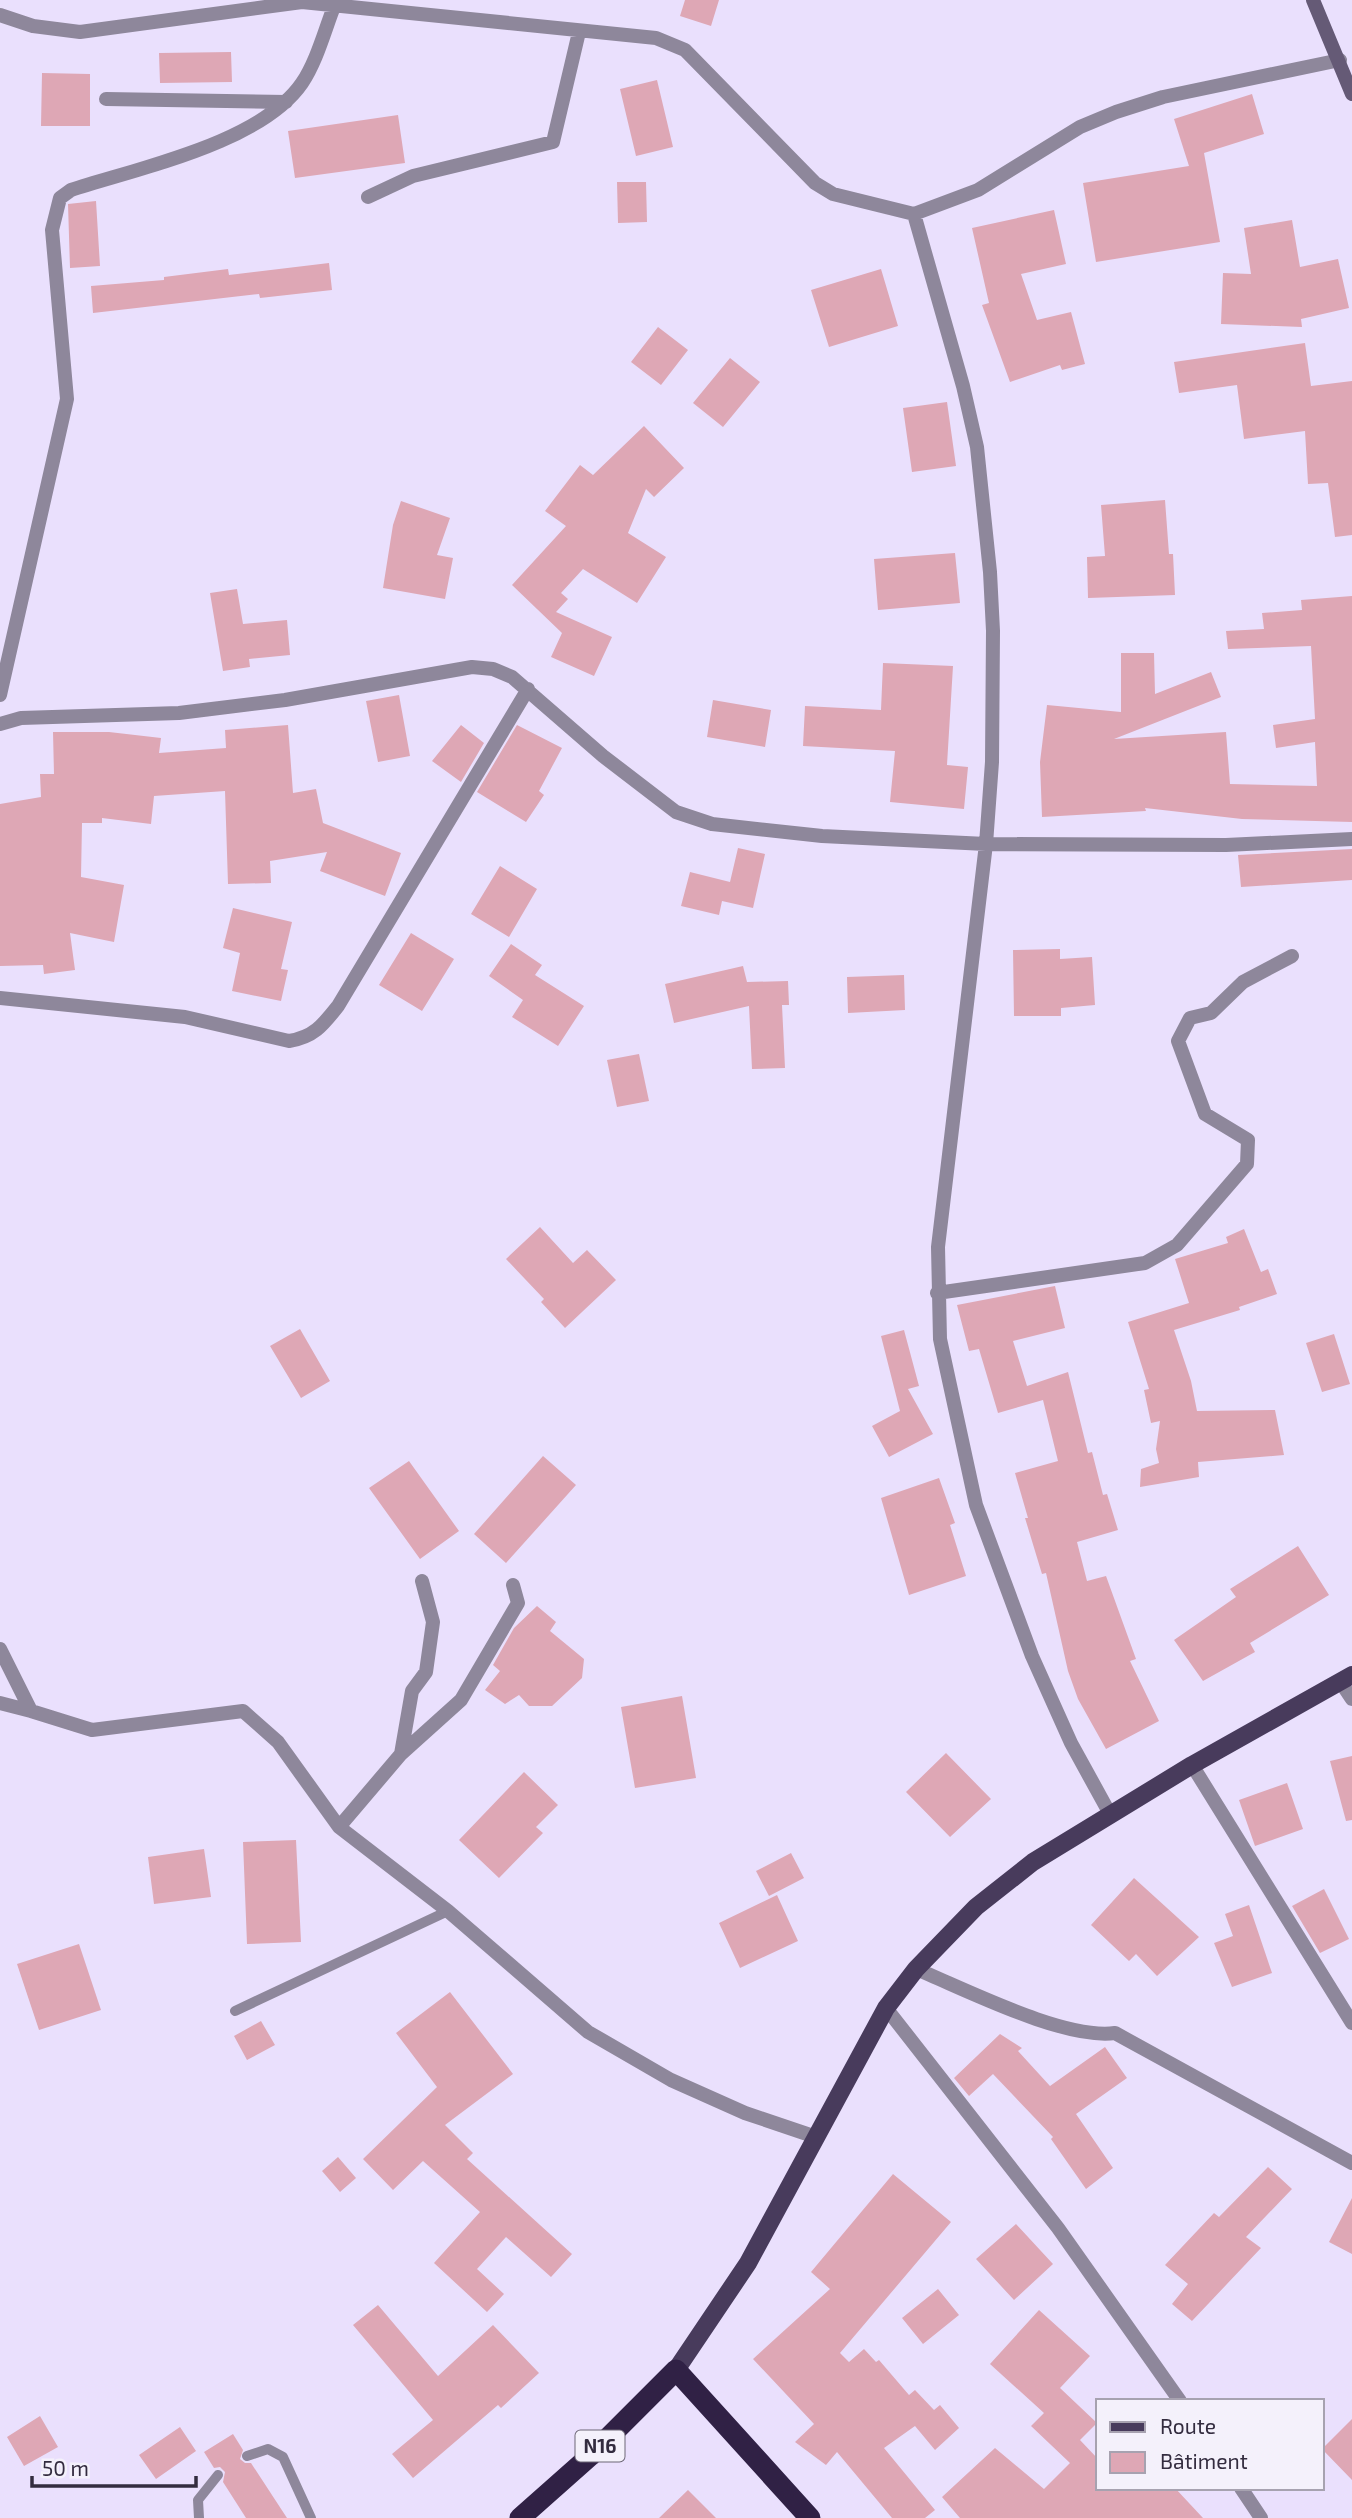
<svg xmlns="http://www.w3.org/2000/svg" width="1352" height="2518" font-family="'Exo 2',sans-serif">
	<rect width="100%" height="100%" fill="#eae0fd"/>
	<path fill="#dea7b5" d="M685 0H719L711 26 680 16Z
		M231 52 232 82 160 83 159 53Z
		M42 73 90 74V126H41Z
		M657 80 673 147 636 156 620 89Z
		M1252 94 1264 134 1204 153 1220 242 1096 262 1083 183 1189 166 1174 119Z
		M398 115 405 163 295 178 288 131Z
		M617 182H646L647 222 618 223Z
		M96 201 100 266 70 268 68 204Z
		M1054 210 1066 264 1021 274 1037 320 1071 312 1085 364 1062 370 1060 365 1010 382 982 305 989 303 972 228Z
		M1292 220 1300 267 1338 259 1349 308 1301 319 1302 327 1221 324 1223 273 1251 274 1244 228Z
		M329 263 332 290 260 298 259 294 93 313 91 286 164 280V277L228 269 229 275Z
		M881 269 898 326 829 347 811 290Z
		M658 327 688 350 661 385 631 362Z
		M1305 343 1311 386 1352 381V535L1335 537 1328 483 1308 484 1305 431 1244 439 1237 385 1179 393 1174 362Z
		M730 358 760 382 723 427 693 403Z
		M947 402 956 466 912 472 903 408Z
		M644 426 684 468 654 497 646 489 628 533 666 557 637 603 583 569 561 593 568 599 556 612 612 637 594 676 551 657 562 633 512 585 566 526 545 511 580 465 593 475Z
		M1165 500 1169 554H1173L1175 595 1088 598 1087 557 1105 556 1101 505Z
		M401 501 450 518 437 555 453 558 445 599 383 588 393 525Z
		M955 553 960 603 878 610 874 559Z
		M237 589 243 624 287 620 290 655 249 659 250 667 223 671 210 593Z
		M1352 596V822L1242 819 1145 808 1146 811 1042 817 1040 762 1047 705 1121 712V653H1154L1155 694 1211 672 1221 697 1114 739 1226 732 1230 784 1317 786 1315 742 1276 748 1273 725 1315 719 1311 646 1228 649 1226 631 1264 629 1262 613 1302 610 1301 600Z
		M883 663 953 666 947 765 968 767 964 809 890 802 895 751 803 746 805 706 881 710Z
		M399 695 410 756 378 762 366 701Z
		M713 700 771 710 765 747 707 737Z
		M288 725 293 793 316 789 323 823 401 853 385 896 320 871 327 852 270 861 271 883 228 884 225 791 154 796 151 824 102 818V823H82L81 877 124 885 114 942 70 933 75 970 44 974 43 965 0 966V804L41 797 40 774H54L53 732H109L161 738 159 753 226 748 225 730Z
		M461 725 484 743 461 782 432 761Z
		M517 725 562 748 539 791 544 795 526 822 477 792Z
		M738 848 765 854 753 908 722 901 719 915 681 906 690 872 730 882Z
		M1352 849V880L1241 887 1238 855Z
		M500 866 537 889 509 937 471 914Z
		M233 908 292 922 281 969 288 970 281 1001 232 991 240 953 223 948Z
		M411 933 454 959 422 1011 379 985Z
		M511 944 542 965 535 975 584 1006 558 1046 512 1017 523 1000 489 976Z
		M1060 949V959L1092 957 1095 1005 1061 1008V1016H1014L1013 950Z
		M743 966 747 982 788 981 789 1005H782L785 1068 752 1069 749 1006 674 1023 665 984Z
		M904 975 905 1010 848 1013 847 977Z
		M639 1054 649 1101 617 1107 607 1060Z
		M540 1227 573 1263 587 1250 616 1280 565 1328 541 1302 544 1299 506 1259Z
		M1244 1229 1261 1272 1268 1269 1277 1294 1239 1307 1240 1310 1174 1330 1191 1381 1197 1411 1275 1410 1284 1455 1198 1462 1199 1477 1140 1487 1141 1469 1159 1463 1156 1449 1160 1421 1151 1423 1144 1390 1149 1389 1128 1322 1189 1303 1175 1259 1228 1243 1226 1237Z
		M1055 1286 1065 1328 1013 1341 1027 1386 1068 1372 1088 1453 1092 1452 1103 1495 1107 1494 1118 1530 1077 1542 1087 1581 1106 1576 1136 1659 1130 1661 1159 1721 1106 1749 1078 1699 1068 1671 1046 1573 1042 1574 1025 1518H1028L1015 1473 1058 1461 1043 1400 998 1413 979 1349 969 1351 957 1305Z
		M300 1329 330 1381 301 1398 270 1346Z
		M904 1330 919 1386 908 1389 933 1434 889 1457 872 1426 900 1411 881 1336Z
		M1334 1334 1350 1384 1322 1392 1306 1343Z
		M543 1456 576 1485 506 1563 474 1534Z
		M409 1461 459 1531 420 1559 369 1488Z
		M939 1478 955 1523 950 1525 966 1576 909 1595 881 1498Z
		M1298 1546 1329 1595 1250 1643 1255 1652 1203 1681 1174 1640 1236 1597 1230 1589Z
		M537 1606 556 1622 550 1631 584 1659 582 1678 552 1706H529L519 1695 505 1704 485 1690 500 1671 493 1665 514 1628Z
		M682 1696 696 1778 635 1788 621 1707Z
		M946 1753 991 1799 950 1837 906 1792Z
		M1352 1756V1820L1346 1821 1330 1761Z
		M524 1772 558 1805 536 1827 543 1833 499 1878 459 1840Z
		M1287 1783 1303 1829 1255 1846 1239 1800Z
		M296 1840 301 1942 247 1944 243 1842Z
		M204 1849 211 1897 154 1904 148 1857Z
		M791 1853 804 1878 769 1896 756 1871Z
		M1134 1878 1199 1937 1157 1976 1136 1954 1129 1961 1091 1925Z
		M1324 1889 1349 1939 1320 1953 1292 1906Z
		M777 1895 798 1941 740 1968 719 1923Z
		M1249 1905 1272 1973 1232 1987 1214 1943 1233 1936 1225 1914Z
		M79 1944 101 2010 39 2030 17 1964Z
		M450 1992 513 2074 445 2125 473 2153 467 2159 572 2254 551 2277 506 2237 477 2269 504 2294 487 2312 434 2263 480 2212 423 2161 393 2190 363 2159 437 2087 396 2033Z
		M261 2021 275 2045 247 2060 234 2036Z
		M1000 2034 1022 2048 1018 2051 1050 2086 1105 2047 1127 2078 1076 2114 1113 2168 1086 2189 1051 2139 1053 2137 993 2074 969 2096 954 2078Z
		M338 2157 356 2178 340 2192 322 2171Z
		M1268 2167 1292 2189 1246 2237 1261 2248 1192 2321 1172 2304 1188 2284 1165 2265 1214 2213 1219 2217Z
		M893 2174 951 2222 840 2353 849 2362 864 2349 876 2362 879 2360 909 2395 915 2390 934 2410 940 2405 959 2428 935 2450 915 2426 884 2448 935 2510 925 2518H892L837 2452 826 2465 795 2442 814 2424 753 2359 830 2289 811 2272Z
		M1352 2198V2254L1329 2242Z
		M1016 2224 1053 2264 1014 2300 976 2259Z
		M938 2289 959 2315 923 2344 902 2318Z
		M378 2305 438 2376 493 2325 539 2373 501 2408 498 2405 413 2478 392 2454 433 2420 353 2325Z
		M1039 2310 1090 2356 1060 2388 1097 2423 1080 2440 1098 2459V2488H1175L1203 2518H960L942 2497 995 2448 1044 2489 1070 2463 1031 2426 1044 2413 990 2364Z
		M40 2416 58 2447 24 2466 7 2437Z
		M1352 2419V2480L1322 2449Z
		M180 2427 196 2451 156 2479 139 2455Z
		M233 2434 243 2450 240 2459 245 2463H251L287 2518H246L223 2482 225 2472 220 2467 214 2468 204 2452Z
		M688 2490 716 2518H659Z"/>
	<g fill="none" stroke-linecap="round" stroke-linejoin="round">
		<path stroke="#8e879b" stroke-width="10" d="M235 2011 448 1911
			M247 2456 268 2449 283 2457 311 2518
			M199 2518 198 2500 218 2475"/>
		<path stroke="#8e879b" stroke-width="14" d="M0 15 33 26 80 32 302 2 656 38 685 50 815 183 833 194 914 214
			M106 99 286 102
			M368 197 413 176 553 142 579 32
			M0 695 67 399 52 230 60 198 71 190C138 168 261 143 302 83 317 61 325 29 335 4
			M0 724 21 718 179 713 285 700 472 667 493 669 512 677 603 756 676 812 712 824 822 836 986 844 1226 845 1352 839
			M0 998 185 1017 289 1041C314 1037 323 1025 338 1006L528 689
			M937 1293 1145 1263 1177 1245 1247 1164 1248 1140 1205 1114 1178 1041 1190 1018 1211 1013 1243 982 1292 956
			M0 1649 31 1711 92 1730 243 1711 278 1742 339 1827 448 1911 588 2032 671 2080 745 2113 816 2137
			M1340 1681 1352 1699
			M0 1703 31 1711
			M401 1754 461 1700 518 1603 513 1585
			M1192 1765 1352 2023
			M1110 1814 1071 1743 1032 1656 976 1505 940 1339 938 1247 986 844 992 762 993 631 990 572 977 447 963 386 914 214 978 190 1080 127 1116 112 1163 97 1340 60
			M339 1827 401 1754 412 1691 426 1672 433 1622 422 1581
			M916 1969C965 1989 1064 2040 1115 2033L1352 2163
			M886 2008 1058 2228 1180 2401
			M1241 2488 1261 2518"/>
		<path stroke="#655a76" stroke-width="14" d="M1313 0 1352 94"/>
		<path stroke="#483b5c" stroke-width="18" d="M676 2370 748 2263 886 2008 916 1969 976 1907 1033 1862 1192 1765 1352 1675"/>
		<path stroke="#302145" stroke-width="21" d="M520 2518 590 2456 676 2370 810 2518"/>
	</g>
	<g text-anchor="middle" stroke-width="6" stroke-linejoin="round" paint-order="stroke">
		<rect fill="#f4f1fb" stroke="#6d6777" stroke-width="2" x="575.5" y="2430.5" width="49" height="31" rx="5"/>
		<g font-size="19" font-weight="bold" fill="#332c3f">
			<text x="600" y="2453">N16</text>
		</g>
	</g>
	<rect x="1096" y="2399" width="228" height="91" fill="#f4f1fb" stroke="#a7a2b0" stroke-width="2"/>
	<rect x="1110" y="2422" width="35" height="10" fill="#483b5c" stroke="#a7a2b0" stroke-width="2"/>
	<text x="1160" y="2434" font-size="21" fill="#332c3f">Route</text>
	<rect x="1110" y="2452" width="35" height="21" fill="#dea7b5" stroke="#a7a2b0" stroke-width="2"/>
	<text x="1160" y="2469" font-size="21" fill="#332c3f">Bâtiment</text>
	<path d="M32 2476v10h164v-10" fill="none" stroke="#332c3f" stroke-width="3.5"/>
	<text x="42" y="2476" font-size="21" fill="#332c3f" stroke="#f4f1fb" stroke-width="5" paint-order="stroke">50 m</text>
</svg>
